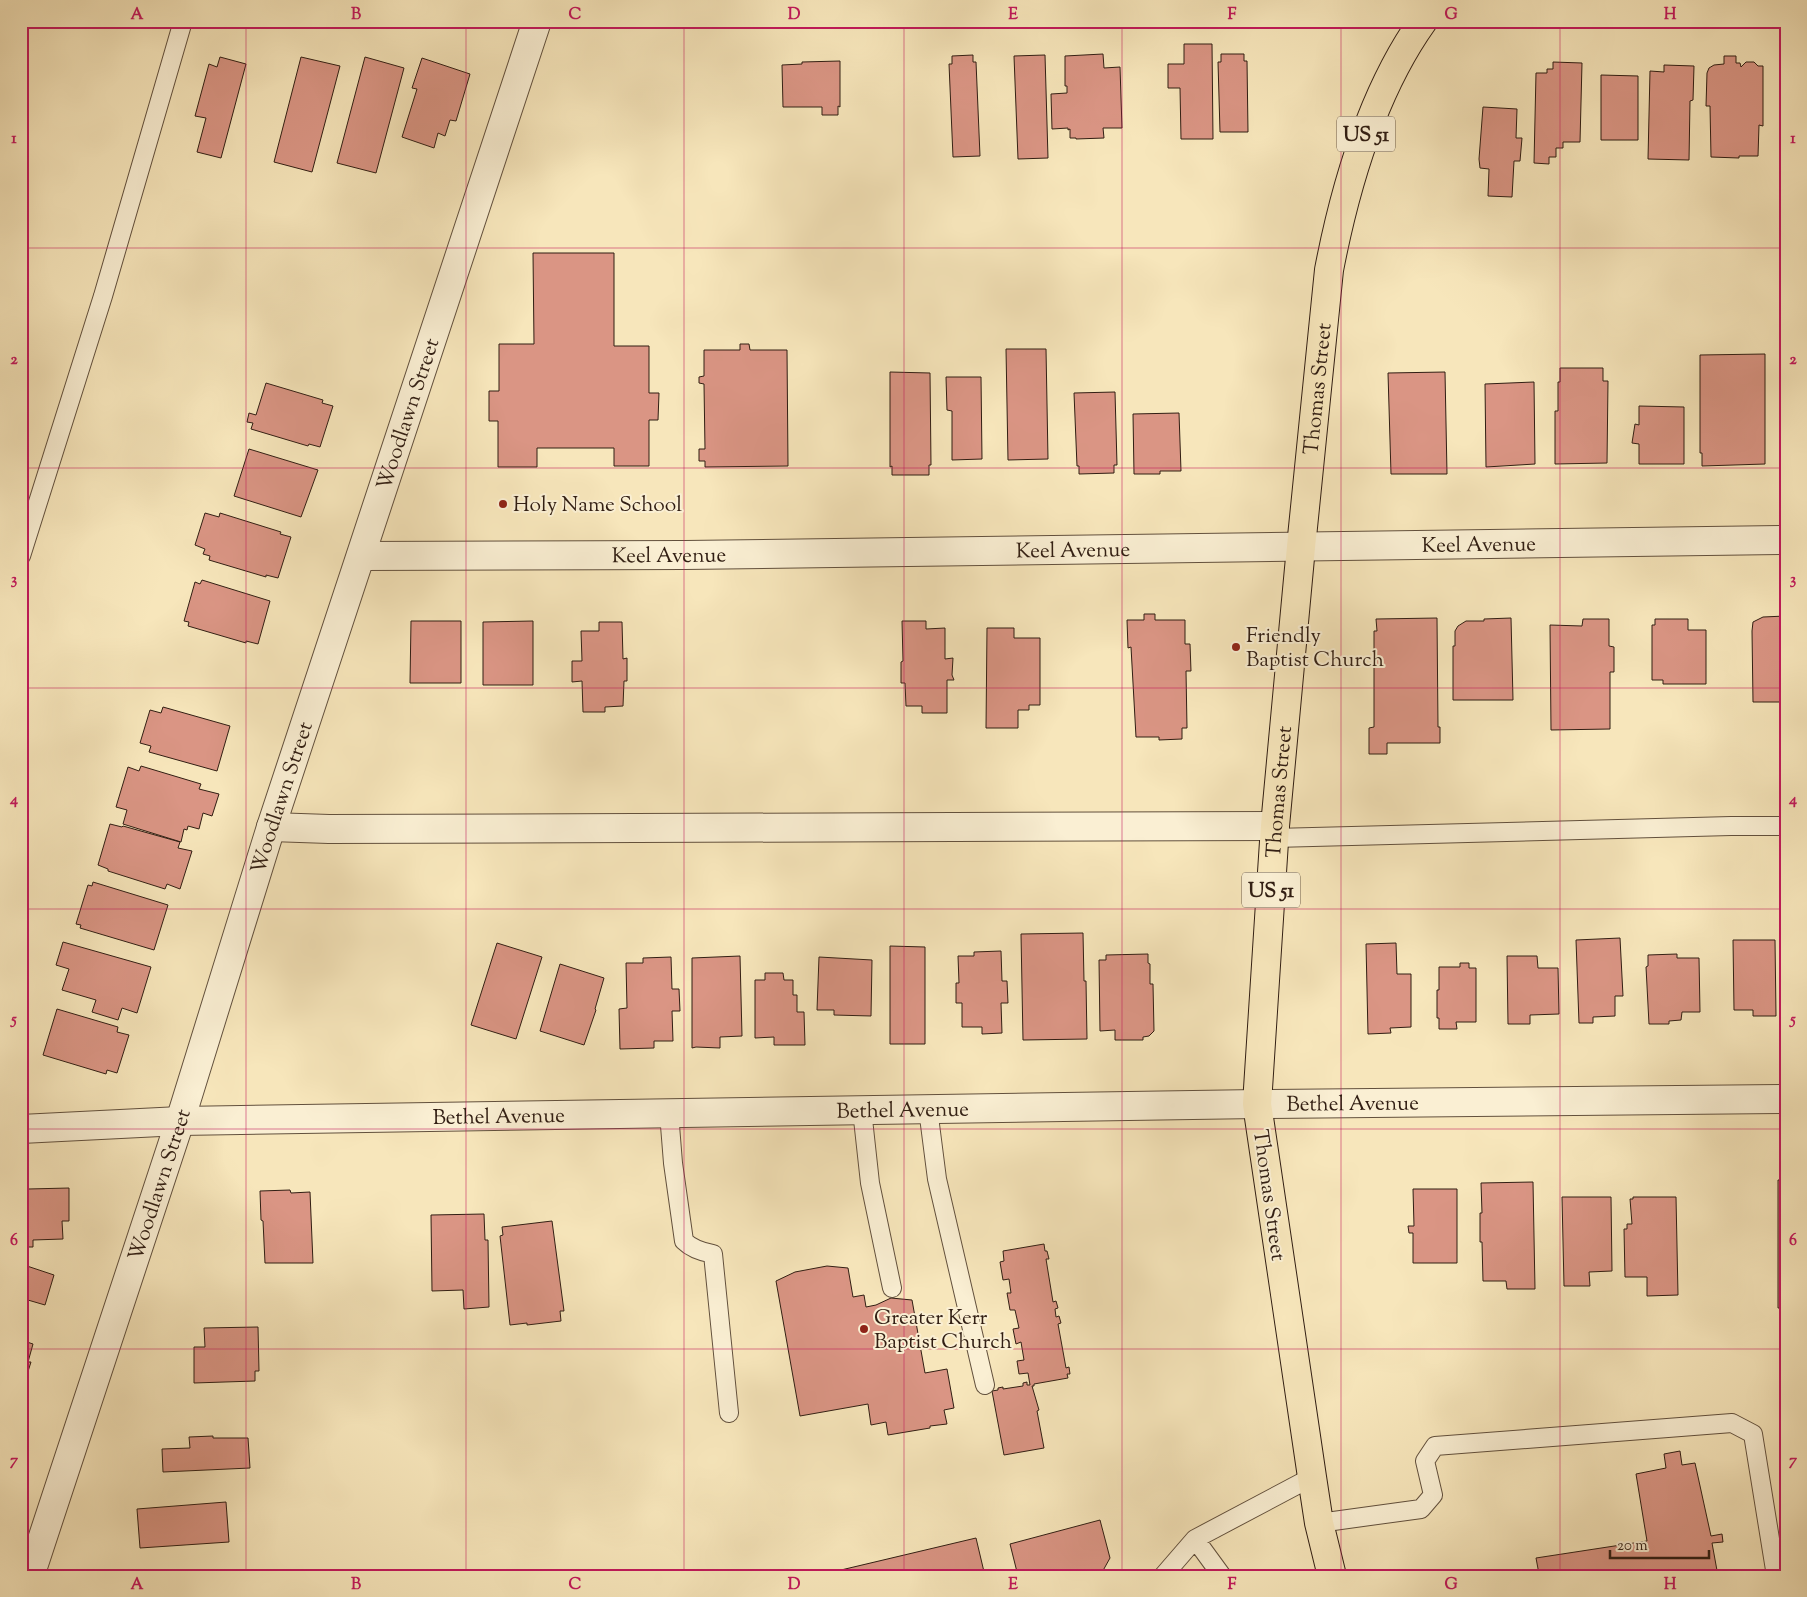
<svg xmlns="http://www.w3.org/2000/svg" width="1807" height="1597" font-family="'Sorts Mill Goudy',serif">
	<rect width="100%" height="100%" fill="#f7e6bb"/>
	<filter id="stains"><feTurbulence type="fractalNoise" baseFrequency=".004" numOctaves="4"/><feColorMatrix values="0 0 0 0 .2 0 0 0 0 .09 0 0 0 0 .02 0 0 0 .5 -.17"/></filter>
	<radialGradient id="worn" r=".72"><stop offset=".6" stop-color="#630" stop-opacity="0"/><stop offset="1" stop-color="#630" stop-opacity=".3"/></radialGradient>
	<path fill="#da9584" stroke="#311e13" d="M1184 44H1212L1213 139H1181L1180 88H1168V64H1184Z
		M1103 54 1104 68 1120 67 1122 128H1103L1104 138 1076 139V138H1070V129L1068 130V128L1052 129 1051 94 1067 93V86H1065V56Z
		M1221 54H1244V61H1247L1248 132H1220L1218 62H1221Z
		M973 55V62H976L980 156 953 157 949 64H952V56Z
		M1045 55 1048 158 1018 159 1014 56Z
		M1724 56H1736V63H1740L1741 67 1746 62H1754L1758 66H1763V126L1759 125 1758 156H1739V158L1711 157 1710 106H1706L1707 73 1709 68 1714 65 1724 64Z
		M220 57 246 64 221 158 197 152 206 118 195 116 209 64 217 67Z
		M301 57 340 66 312 172 274 162Z
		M365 57 404 68 376 173 337 163Z
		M422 58 470 74 456 121 450 120 445 136 438 133 434 148 402 137 417 89 412 88Z
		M840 61V107L838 106V115H822V107H783L782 65 802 64V62Z
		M1553 62 1582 63 1580 142H1563V148H1556V157H1549V164L1534 163 1536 73H1547V69H1553Z
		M1664 65 1694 66 1693 100 1690 101 1689 160 1648 159 1650 71 1664 72Z
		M1601 75 1638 76V140H1601Z
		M1483 107 1517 109 1516 138H1522L1520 161H1514L1512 197 1488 196 1489 169 1480 168 1479 159Z
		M533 253H614V346H649V393H659L658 420H649V466H614V448H537V467H498V421H489V391H499V344H534Z
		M740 344H749L750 350H787L788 466 705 467V461H699V449H705L704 384 699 383V377L704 376V350H740Z
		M1006 349H1046L1048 459 1008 460Z
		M1765 354V464L1702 466V453H1700V355Z
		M1560 368H1603V381H1608L1607 463 1555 464V411H1558V382H1560Z
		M1786 368V462L1781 456 1780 369Z
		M890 372 930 373 931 465H929V475H892V466L890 467Z
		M1445 372 1447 474H1391L1388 373Z
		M946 377H981L982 459 952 460V411L947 410Z
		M1534 382 1535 464 1486 467 1485 384Z
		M266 383 323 400 322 403 333 406 320 447 309 444 308 446 251 429 253 423 247 422 249 413 256 415Z
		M1115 392 1117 465H1114V473L1079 474V466H1077L1074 393Z
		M1639 406 1684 407V464H1639V444L1632 443 1635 424 1639 425Z
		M1179 413 1181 471H1160V474H1134L1133 414Z
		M249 449 318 470 301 517 234 496Z
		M205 513 219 517 220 513 281 532 280 534 291 537 278 578 266 575V577L209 560 210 556 203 554 205 549 195 545Z
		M202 580 270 601 258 644 246 641V643L188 626 189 622 184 621 195 582 200 584Z
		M1144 614H1155V620H1185V644H1190L1191 671H1186L1187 728H1182V739L1159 740V737H1136L1131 647 1128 648 1127 620H1144Z
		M1786 616V702H1753L1752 631 1753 622 1763 617Z
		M1437 618 1438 727H1440V743H1387V754H1369V728L1374 727V631H1377L1376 619Z
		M1511 618 1513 700H1453V646H1455V631L1458 626 1466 621H1484V619Z
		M1583 619H1609V646L1614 647V672H1610V729L1551 730 1550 625 1582 626Z
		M1655 619H1688V630H1706V684H1663V680H1652V625H1655Z
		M411 621H461V683H410Z
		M533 621V685H483V622Z
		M902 621H926V629L945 628V659L953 658 952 675 954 680H947V713H922V706H906L905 683H901V662L903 661Z
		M599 622H622L623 659 627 658V681H624L623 706 605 707V712H583L582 681 572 682V661H582L581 631H599Z
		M987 628H1014V638H1040V705H1029V710H1018V728H986Z
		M163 707 230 726 217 771 149 752 151 746 140 743 150 710 161 713Z
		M141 766 201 784 199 789 219 794 212 816 203 813 199 829 188 826 187 830 184 829 181 842 123 824 127 810 116 807 128 767 139 771Z
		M110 824 122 827 123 826 180 842 178 848 192 851 180 889 167 884 165 889 108 871V869L98 865Z
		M93 882 168 905 154 950 80 928 81 925 76 924 88 885 92 886Z
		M1083 933 1084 981H1086L1087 1039 1023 1040 1021 934Z
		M1620 938 1623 996H1615V1016L1593 1017V1023H1579L1576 940Z
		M1733 940H1775L1776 1016H1753V1010H1734Z
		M63 942 151 967 137 1013 122 1008 118 1020 92 1012 96 1000 62 990 69 969 56 965Z
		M497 943 542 957 516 1039 471 1025Z
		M1396 943 1397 974H1411V1027L1390 1028 1391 1033 1368 1034 1366 944Z
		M890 946 925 947V1044H890Z
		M1001 951 1002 981H1007L1008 1003H1001L1002 1033 982 1034V1027H962V1003H956V983H959L958 956H974V952Z
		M1148 954V963L1150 964V984H1153L1154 1031 1149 1036 1143 1037V1040H1115V1030L1100 1031 1099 960H1106V955Z
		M1677 954V958H1699L1700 1012H1682L1681 1020 1669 1021V1024H1649L1646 967 1648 966V955Z
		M740 956 742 1036 720 1037V1048L696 1047 692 1048V958Z
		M1507 956H1537L1538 968H1558L1559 1014 1530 1015V1024H1508Z
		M671 957 672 989H679L680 1011H672L673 1041H654V1048L620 1049 619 1009 627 1008 626 963H643V958Z
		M819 957 872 960 871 1016 834 1015V1010H817Z
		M1460 963H1469V968H1476V1022H1456L1457 1029H1439V1018H1437V990H1439V967H1460Z
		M560 964 604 978 595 1009 596 1010 584 1045 540 1031Z
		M765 973H783L784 980H793V995H797V1012H804L805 1045H774V1037L755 1038V980H765Z
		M57 1009 118 1027 117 1032 129 1035 117 1073 107 1070 106 1074 43 1055Z
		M1778 1180H1786V1308H1778Z
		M1533 1182 1535 1289H1507L1506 1281H1483L1482 1242H1480V1213H1482L1481 1183Z
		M69 1188V1221H62L63 1239 33 1240V1247H21V1196H28V1189Z
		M1413 1189H1457V1263H1413V1233H1409L1408 1226H1414Z
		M290 1190 291 1193 310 1192 313 1263H265L263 1221 261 1220 260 1191Z
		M1562 1197H1611L1612 1271 1589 1272 1590 1286H1564Z
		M1633 1197H1676L1678 1295 1647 1296V1277H1625L1624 1229H1627V1224H1632L1630 1199H1633Z
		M484 1214 485 1240H488L489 1307 464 1309 463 1290 432 1291 431 1215Z
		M552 1221 564 1311H560L561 1321 527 1325V1323L510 1325 500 1236 503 1235 502 1227Z
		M1044 1244 1045 1251H1047L1049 1259H1046L1053 1302 1056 1301 1058 1308 1055 1309 1056 1317 1059 1316 1061 1323 1058 1324 1066 1368 1069 1367 1070 1374H1067L1068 1378 1034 1384V1386H1032L1039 1410 1037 1411 1044 1448 1004 1455 992 1391 998 1390V1388L1003 1387V1389L1023 1386V1383L1027 1382V1385H1030L1028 1373 1019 1374 1017 1361 1024 1360 1021 1342 1016 1344 1013 1329 1019 1328 1015 1310H1010L1007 1293H1011L1009 1279 1003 1280 1000 1262 1004 1261 1003 1251Z
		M21 1264 54 1275 45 1305 21 1298Z
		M827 1266 848 1268 853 1297 864 1295 866 1307 876 1305 891 1298 912 1300 925 1373 947 1369 954 1408 944 1410 947 1424 930 1426V1428L888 1435 886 1422 871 1425 868 1404 800 1416 776 1281 795 1272Z
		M258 1327 259 1371H255V1381L194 1383V1347H205L204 1328Z
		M21 1340 33 1344 28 1362H31L24 1384 21 1383Z
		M213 1436V1438H248L250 1468 163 1472 162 1449 190 1448 189 1437Z
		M1680 1451 1682 1465 1695 1463 1711 1536 1722 1534 1723 1542 1712 1543 1718 1576H1526L1539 1574 1536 1558 1647 1541 1636 1474 1666 1468 1664 1454Z
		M226 1502 229 1542 140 1548 137 1509Z
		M1100 1520 1110 1558 1100 1576H1018L1010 1544Z
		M976 1538 985 1576H843L841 1570Z"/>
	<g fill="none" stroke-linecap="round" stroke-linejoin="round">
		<g stroke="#62503d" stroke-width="20">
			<path id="lane" d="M21 556 103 296 183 21
				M1274 838 1731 826H1786
				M928 1109 937 1179 985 1385
				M862 1110 870 1183 892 1288
				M669 1113 673 1163 684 1241C692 1249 702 1252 713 1254L729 1413
				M1319 1523 1421 1509 1433 1495 1425 1461 1435 1446 1732 1423 1753 1434 1776 1576
				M1195 1539 1222 1576
				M1163 1576 1195 1539 1312 1477"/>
		</g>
		<g stroke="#62503d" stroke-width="30">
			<g id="street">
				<path id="s1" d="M361 556 685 555 1786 540"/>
				<path d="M271 827 329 829 1275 826"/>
				<path id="s2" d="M21 1129 180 1121 1257 1104 1786 1099"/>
				<path id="s3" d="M30 1576 180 1121 271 827 537 21"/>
			</g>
		</g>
		<g stroke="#311e13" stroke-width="30">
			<g id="primary">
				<path id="s4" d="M1332 1576 1319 1523 1312 1477 1257 1104 1275 826 1301 547 1329 270C1345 187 1373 91 1423 21"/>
			</g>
		</g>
		<use href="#lane" stroke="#faefd3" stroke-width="18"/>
		<use href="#street" stroke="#faefd3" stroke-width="28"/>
		<use href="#primary" stroke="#f7e6bb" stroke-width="28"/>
	</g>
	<path fill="none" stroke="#c2185b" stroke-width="1" stroke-opacity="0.55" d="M246 21V1576M466 21V1576M684 21V1576M904 21V1576M1122 21V1576M1341 21V1576M1560 21V1576M21 248H1786M21 468H1786M21 688H1786M21 909H1786M21 1129H1786M21 1349H1786"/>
	<g fill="#8f2418" stroke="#faefd3" stroke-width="2">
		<circle cx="503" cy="504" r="5"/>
		<circle cx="1236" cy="647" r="5"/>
		<circle cx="864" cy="1329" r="5"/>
	</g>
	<g text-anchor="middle" stroke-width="4" stroke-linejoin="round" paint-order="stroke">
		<g fill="#faefd3" stroke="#6d5d4d" stroke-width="1">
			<rect x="1337" y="116.5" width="58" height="35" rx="4"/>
			<rect x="1242" y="872.5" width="58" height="35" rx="4"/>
		</g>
		<g font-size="20" font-weight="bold" fill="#311e13">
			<text x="1366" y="141">US 51</text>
			<text x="1271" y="897">US 51</text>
		</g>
		<g font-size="21" fill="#311e13" stroke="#faefd3">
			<text dy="7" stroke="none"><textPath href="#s4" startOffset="1196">Thomas Street</textPath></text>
			<text dy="7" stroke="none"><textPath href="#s3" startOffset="1222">Woodlawn Street</textPath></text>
			<text dy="7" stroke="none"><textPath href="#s1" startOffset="1118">Keel Avenue</textPath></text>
			<text dy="7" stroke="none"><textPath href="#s1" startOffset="712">Keel Avenue</textPath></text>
			<text dy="7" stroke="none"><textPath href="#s1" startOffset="308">Keel Avenue</textPath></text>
			<text dy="7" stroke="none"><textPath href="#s4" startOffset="791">Thomas Street</textPath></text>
			<text dy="7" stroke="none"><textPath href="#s3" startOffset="818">Woodlawn Street</textPath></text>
			<text dy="7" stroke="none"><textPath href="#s2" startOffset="1332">Bethel Avenue</textPath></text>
			<text dy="7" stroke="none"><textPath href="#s2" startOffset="882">Bethel Avenue</textPath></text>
			<text dy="7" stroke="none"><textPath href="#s2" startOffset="478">Bethel Avenue</textPath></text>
			<text dy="7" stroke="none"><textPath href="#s3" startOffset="412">Woodlawn Street</textPath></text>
			<text transform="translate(1270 1195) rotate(82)" y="7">Thomas Street</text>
		</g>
		<g font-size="21" fill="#311e13" stroke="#faefd3" text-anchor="start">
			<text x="513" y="511">Holy Name School</text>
			<text x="1246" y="642">Friendly<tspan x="1246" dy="24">Baptist Church</tspan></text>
			<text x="874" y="1324">Greater Kerr<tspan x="874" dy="24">Baptist Church</tspan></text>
		</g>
	</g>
	<rect width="1807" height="1597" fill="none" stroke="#f7e6bb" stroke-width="55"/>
	<path d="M1610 1550v8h99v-8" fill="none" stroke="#311e13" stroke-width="2.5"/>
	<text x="1617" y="1550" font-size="15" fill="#311e13" stroke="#faefd3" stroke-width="4" paint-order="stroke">20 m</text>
	<rect x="28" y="28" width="1752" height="1542" fill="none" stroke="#c2185b" stroke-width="2"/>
	<g font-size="16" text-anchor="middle" font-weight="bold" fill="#c2185b">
		<text x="137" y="19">A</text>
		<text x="356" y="19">B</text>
		<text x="575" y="19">C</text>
		<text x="794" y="19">D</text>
		<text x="1013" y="19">E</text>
		<text x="1232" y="19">F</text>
		<text x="1451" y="19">G</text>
		<text x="1670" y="19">H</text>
		<text x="14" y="143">1</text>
		<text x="1793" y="143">1</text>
		<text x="14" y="364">2</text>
		<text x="1793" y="364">2</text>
		<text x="14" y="584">3</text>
		<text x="1793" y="584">3</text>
		<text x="14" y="804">4</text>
		<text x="1793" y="804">4</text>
		<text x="14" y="1024">5</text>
		<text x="1793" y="1024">5</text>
		<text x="14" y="1245">6</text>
		<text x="1793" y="1245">6</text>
		<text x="14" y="1465">7</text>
		<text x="1793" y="1465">7</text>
		<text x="137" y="1589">A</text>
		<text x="356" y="1589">B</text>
		<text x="575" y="1589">C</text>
		<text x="794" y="1589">D</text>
		<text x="1013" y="1589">E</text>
		<text x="1232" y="1589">F</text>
		<text x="1451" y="1589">G</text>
		<text x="1670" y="1589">H</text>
	</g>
	<rect width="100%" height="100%" filter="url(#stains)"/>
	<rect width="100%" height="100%" fill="url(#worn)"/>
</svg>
